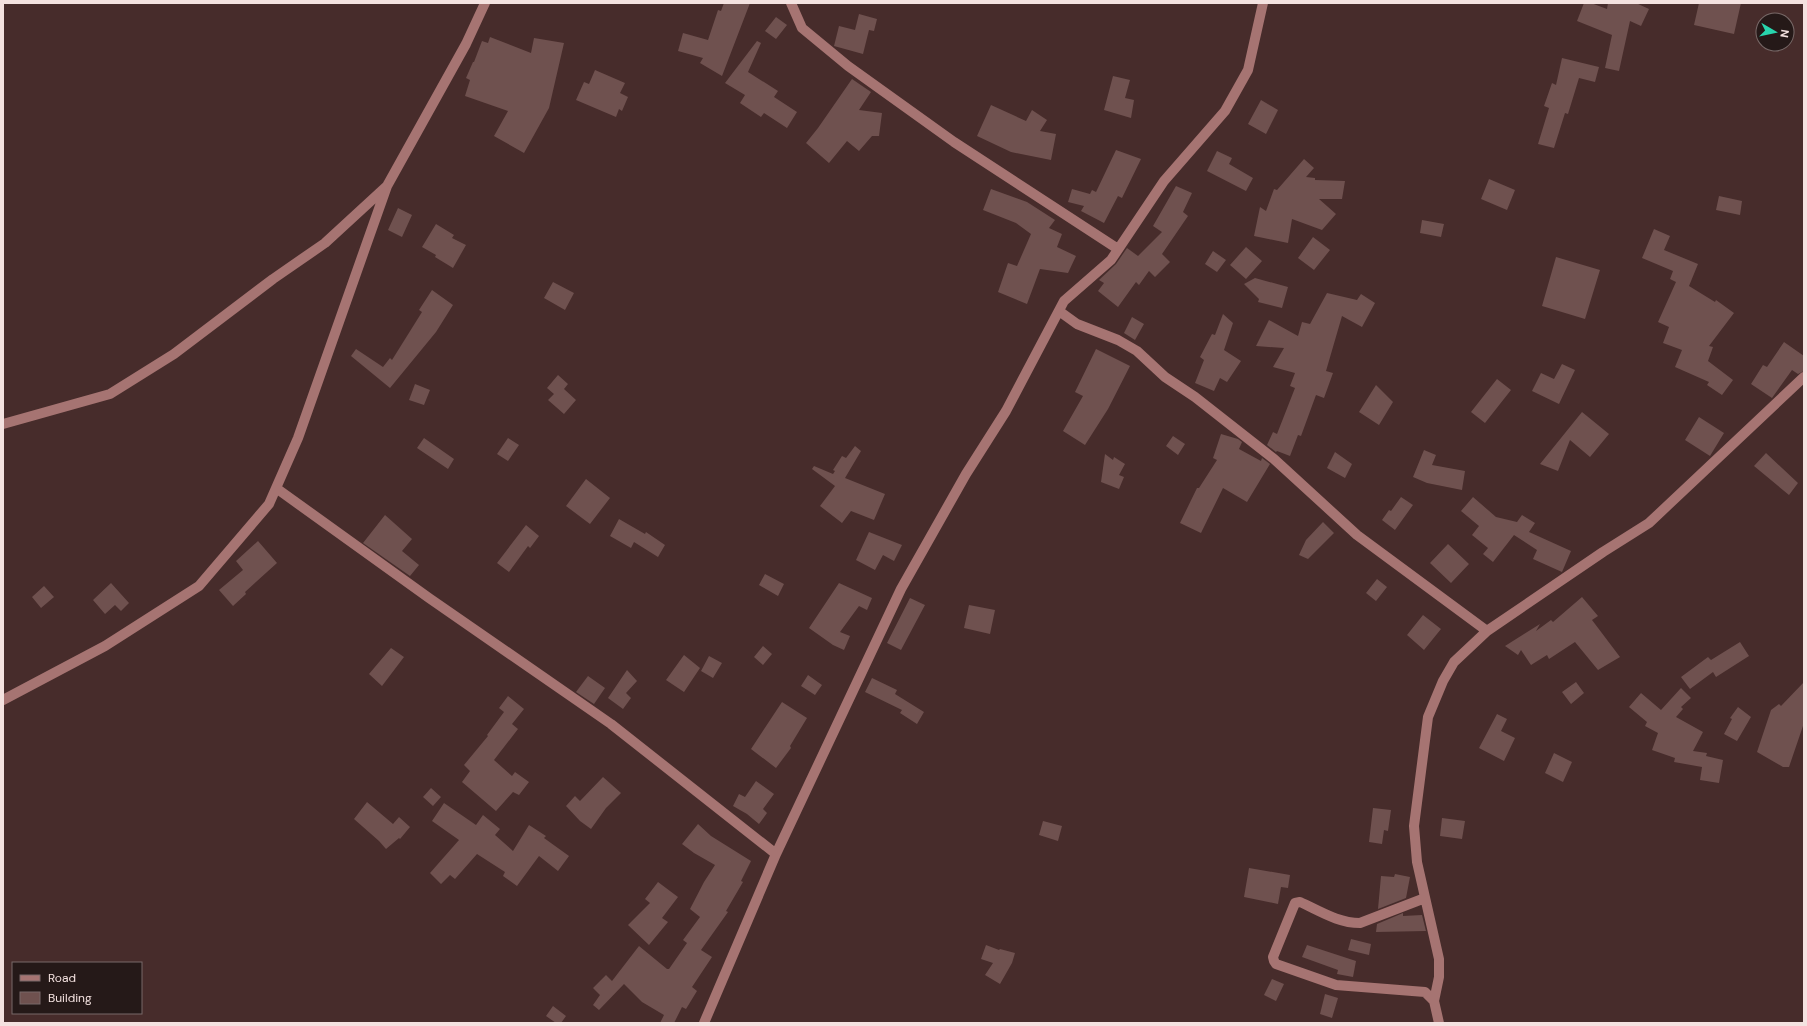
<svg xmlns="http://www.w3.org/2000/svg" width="1807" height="1026" font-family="'DM Sans',sans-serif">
	<rect width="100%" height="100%" fill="#472c2b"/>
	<path fill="#6f514f" d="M724 3H750L722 76 700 63 703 58 678 51 683 33 708 40 718 10 721 11Z
		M1584 3H1591L1607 9 1608 3H1636L1649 9 1641 26 1630 21 1619 71 1605 68 1612 35 1577 21Z
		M1699 3H1741L1734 34 1694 25Z
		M859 14 877 19 874 31 869 30 863 54 834 46 839 26 855 30Z
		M776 17 787 25 776 39 765 31Z
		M490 37 531 53 534 38 564 43 549 108 524 153 494 136 508 111 465 96 470 80 466 78 473 62H474L482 41 488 43Z
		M757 41 761 43 748 72 778 91 774 97 797 112 787 128 764 113 761 117 740 103 745 95 725 83Z
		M1562 58 1599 67 1595 82 1579 78 1568 114 1565 113 1554 148 1538 144 1549 108 1544 106 1552 83 1556 85Z
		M595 70 625 83 620 93 628 97 622 111 619 109 616 117 576 100 584 82 589 84Z
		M1113 76 1130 80 1125 98 1134 100 1131 118 1104 110Z
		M852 79 871 92 859 110 882 113 879 136H872L859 151 847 141 829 163 806 143 818 128Z
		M1261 100 1278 110 1266 134 1248 124Z
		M991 105 1026 121 1032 110 1047 120 1040 131 1056 134 1051 160 1011 152 977 136Z
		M1116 150 1141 159 1122 198 1118 196 1104 223 1081 211 1084 206 1068 202 1072 189 1090 194 1092 190 1096 192Z
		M1217 151 1232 158 1229 164 1253 178 1246 191 1207 171Z
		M1304 159 1314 168 1306 177 1315 178V180L1345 181 1342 199H1319L1336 214 1322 230 1292 219 1288 243 1254 236 1260 207 1266 211 1274 189 1277 190Z
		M1489 179 1515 190 1507 210 1481 199Z
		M1176 186 1192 193 1183 212 1188 216 1162 254 1170 262 1155 277 1149 271 1139 285 1136 282 1118 307 1098 291 1104 283 1099 280 1116 264 1127 248 1138 256 1162 232 1153 226Z
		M991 189 1027 202 1055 220 1049 228 1062 234 1057 247 1076 256 1068 273 1040 269 1027 304 998 292 1008 263 1017 266 1031 234 1016 223 983 210Z
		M1719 196 1742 201 1740 215 1716 210Z
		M398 208 412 215 402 237 388 230Z
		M1422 220 1444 224 1441 237 1420 233Z
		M436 224 454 235 452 238 466 245 453 268 435 257 436 255 422 247Z
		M1654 229 1670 236 1664 250 1698 264 1689 286 1715 302 1716 300 1734 313 1709 346 1713 347 1708 361 1733 380 1722 395 1707 385 1709 382 1675 367 1682 350 1663 343 1669 327 1658 322 1676 282 1670 279 1673 271 1642 258Z
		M1313 237 1330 250 1314 270 1298 258Z
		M1246 247 1262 261 1246 279 1230 265Z
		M1213 251 1226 260 1217 272 1205 264Z
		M1556 257 1600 270 1585 319 1542 306Z
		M1255 278 1288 287 1282 308 1258 302 1259 299 1244 284Z
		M553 282 574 293 565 310 544 298Z
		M432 290 453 305 436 332 390 388 351 356 356 349 383 367 390 358 392 360 422 312 419 310Z
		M1327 293 1357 300 1361 294 1375 303 1362 327 1342 316 1326 371 1333 373 1324 398 1316 395 1301 436 1298 435 1290 456 1277 451 1276 452 1267 445 1273 432 1277 434 1295 388 1290 386 1295 373 1273 367 1284 348 1256 346 1269 320 1298 336 1302 322 1310 324Z
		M1223 314 1233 323 1224 350 1241 361 1227 382 1220 378 1214 391 1195 383 1204 360 1200 357 1212 334 1215 335Z
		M1132 317 1144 324 1135 340 1124 333Z
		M1784 342 1804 356V371L1798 374 1792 370 1772 398 1751 384 1763 365 1767 367Z
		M1096 349 1130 366 1108 409 1085 445 1063 431 1083 396 1075 392Z
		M1562 364 1575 370 1559 404 1532 391 1541 373 1554 379Z
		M558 375 568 384 564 389 576 400 564 414 548 400 554 394 547 388Z
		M1497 379 1511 390 1485 423 1471 412Z
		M415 384 430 390 424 405 409 400Z
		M1376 385 1393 402 1379 425 1359 412Z
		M1582 412 1609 434 1590 457 1570 440 1558 471 1540 464Z
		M1699 417 1724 433 1710 456 1685 440Z
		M1221 434 1238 439 1242 442 1239 449 1261 461 1262 458 1270 464 1247 502 1223 488 1201 533 1180 523 1197 488H1199L1217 460 1213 458Z
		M1173 436 1185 444 1178 455 1166 446Z
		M424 438 454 459 448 469 417 448Z
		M508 438 519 445 508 461 497 454Z
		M855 446 861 451 845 478 885 494 874 520 851 511 842 523 820 506 835 486 812 469 814 466 833 474 835 471 833 470 842 456 846 458Z
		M1424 450 1436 455 1432 465 1465 471 1462 490 1427 483 1413 477Z
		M1335 452 1352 464 1345 478 1327 468Z
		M1766 453 1798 483 1789 495 1754 466Z
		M1105 454 1113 460 1114 457 1125 464 1119 475 1124 477 1119 489 1101 482Z
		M586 479 610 498 590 524 566 506Z
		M1401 497 1413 505 1395 530 1382 520 1389 510 1391 511Z
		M1473 497 1496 517 1517 522 1522 515 1535 523 1529 532 1571 551 1562 572 1533 559 1537 550 1514 535 1493 562 1483 554 1488 548 1472 535 1479 526 1461 511Z
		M385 515 412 539 402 551 419 565 410 576 363 543Z
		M619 519 645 534 646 532 665 545 658 557 634 542 631 548 610 536Z
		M1323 522 1334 533 1308 559 1299 555 1306 540Z
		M526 525 539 536 530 548 528 546 509 572 497 563Z
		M869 532 902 545 894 561 883 555 875 570 856 560Z
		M258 541 277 563 245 592 246 594 233 606 219 590 243 570 236 561Z
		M1448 544 1469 564 1451 583 1430 563Z
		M765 574 784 584 778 596 759 585Z
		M1377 579 1387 587 1376 601 1366 593Z
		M111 583 129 603 121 611 115 605 105 614 93 600Z
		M839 583 872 598 867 610 859 606 840 632 850 636 844 650 833 645 809 628Z
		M44 586 54 597 41 608 32 597Z
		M1582 597 1598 616 1592 620 1620 657 1598 670 1575 642 1549 659 1547 655 1531 665 1521 650 1518 655 1505 646 1540 624 1536 631 1551 620 1553 622Z
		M910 598 925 605 901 650 887 643Z
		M969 605 995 610 990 634 964 628Z
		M1423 615 1441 629 1424 650 1407 635Z
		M1740 642 1749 656 1716 677 1713 672 1690 689 1681 677 1708 657 1711 660Z
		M763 646 772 654 763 665 754 657Z
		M391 648 404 657 382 686 369 674Z
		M684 655 700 668 684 692 666 680Z
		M709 656 722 663 713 678 701 671Z
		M627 670 637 681 626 693 631 698 623 709 608 698Z
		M808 675 822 685 815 695 801 686Z
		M588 676 605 688 594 704 576 692Z
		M872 678 897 690 895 694 924 712 917 724 900 713 902 710 865 692Z
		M1576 682 1584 693 1571 704 1562 692Z
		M1804 682V723L1789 767H1783L1757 752 1771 710 1779 704 1781 706Z
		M1681 688 1691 698 1681 707 1683 709 1676 717 1703 732 1693 751 1707 753 1706 756 1723 760 1719 783 1700 780 1702 767 1674 762 1675 758 1652 750 1658 733 1645 726 1647 722 1629 707 1641 693 1661 710Z
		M508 696 524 709 512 724 518 729 494 760 512 776 515 772 529 782 519 795 513 792 496 811 462 782 470 771 464 765 488 736 487 735 504 712 499 708Z
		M782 702 807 718 790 746 791 748 776 768 751 749Z
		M1738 707 1751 717 1737 741 1724 734 1732 719 1730 718Z
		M1497 714 1507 719 1501 731 1515 738 1504 761 1479 748Z
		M1554 753 1572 762 1563 782 1545 773Z
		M603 777 621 793 606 808 591 829 580 821 566 806 575 796 580 801Z
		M756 781 774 794 763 809 767 813 759 824 747 814 733 806 739 794 745 797Z
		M431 788 441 797 433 806 423 797Z
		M367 802 393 824 399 817 410 827 400 839 399 838 386 849 379 841 354 819Z
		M444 803 476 825 483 815 500 829 495 835 513 851 529 825 546 836 544 838 569 856 558 871 539 856 517 886 503 876 505 872 477 854 455 879 450 875 441 884 430 873 459 840 432 821Z
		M1373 808 1391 810 1388 831 1384 830 1382 844 1369 842Z
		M1442 818 1465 821 1462 839 1440 836Z
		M1043 821 1062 826 1058 841 1039 835Z
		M698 824 711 836 751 861 741 881 743 882 726 911 728 912 701 950 712 957 692 987 697 991 686 1009 682 1007 674 1023H660L664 1015 642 1002 624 984 599 1010 593 1005 600 995 593 988 606 975 612 981 639 946 667 969H669L687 943 683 940 700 917 690 909 704 882 715 865 694 853 682 844Z
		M1249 868 1290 875 1288 888 1281 887 1278 904 1244 897Z
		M1395 874 1410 877 1406 898 1378 909 1381 876 1394 877Z
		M658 882 678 897 662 918 668 922 649 945 628 925 650 903 645 899Z
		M1403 913V916L1422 915 1426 931 1376 932 1377 924Z
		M1351 939 1371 944 1369 955 1348 950Z
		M986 945 999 950 1000 949 1015 953 1012 963 1000 984 985 975 993 963 981 959Z
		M1307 945 1356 961 1353 977 1337 974 1338 970 1302 957Z
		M1272 979 1284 984 1276 1001 1264 995Z
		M1325 994 1338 998 1332 1018 1320 1014Z
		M553 1006 566 1016 561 1023H556L546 1016Z"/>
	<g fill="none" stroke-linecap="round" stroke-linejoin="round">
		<path stroke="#a67472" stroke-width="10" d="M791 3 802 28 848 66 954 142 1118 249
			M1059 311 1077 324 1118 340 1137 351 1165 377 1195 397 1274 459 1357 535 1487 631
			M3 424 110 394 174 354 273 279 325 243 387 186 466 44 485 3
			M276 488 429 598 611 724 776 854
			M3 700 105 646 199 586 269 504 298 438 387 186
			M1425 898 1360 923C1338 923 1320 911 1300 902L1295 903 1273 957 1274 961 1276 964 1336 985 1425 992 1434 1001
			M704 1023 776 854 901 589 966 474 1006 411 1064 301 1111 260 1164 181 1225 111 1248 70 1263 3
			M1439 1023 1434 1001 1439 977V959L1417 862 1414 826 1428 717 1443 681 1454 662 1487 631 1603 552 1649 523 1804 377"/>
	</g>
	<rect width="1807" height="1026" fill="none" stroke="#f4e2e0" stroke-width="8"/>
	<rect x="12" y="962" width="130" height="52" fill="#251918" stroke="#786968"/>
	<rect x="20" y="975" width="20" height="6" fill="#a67472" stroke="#786968"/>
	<text x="48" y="982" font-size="12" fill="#f4e2e0">Road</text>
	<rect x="20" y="992" width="20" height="12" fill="#6f514f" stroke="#786968"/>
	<text x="48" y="1002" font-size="12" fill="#f4e2e0">Building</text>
	<g transform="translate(1775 32) rotate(99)"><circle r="19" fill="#251918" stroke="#786968"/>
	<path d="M0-3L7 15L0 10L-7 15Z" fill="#28d5ad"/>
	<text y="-6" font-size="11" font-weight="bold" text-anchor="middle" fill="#f4e2e0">N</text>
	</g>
</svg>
